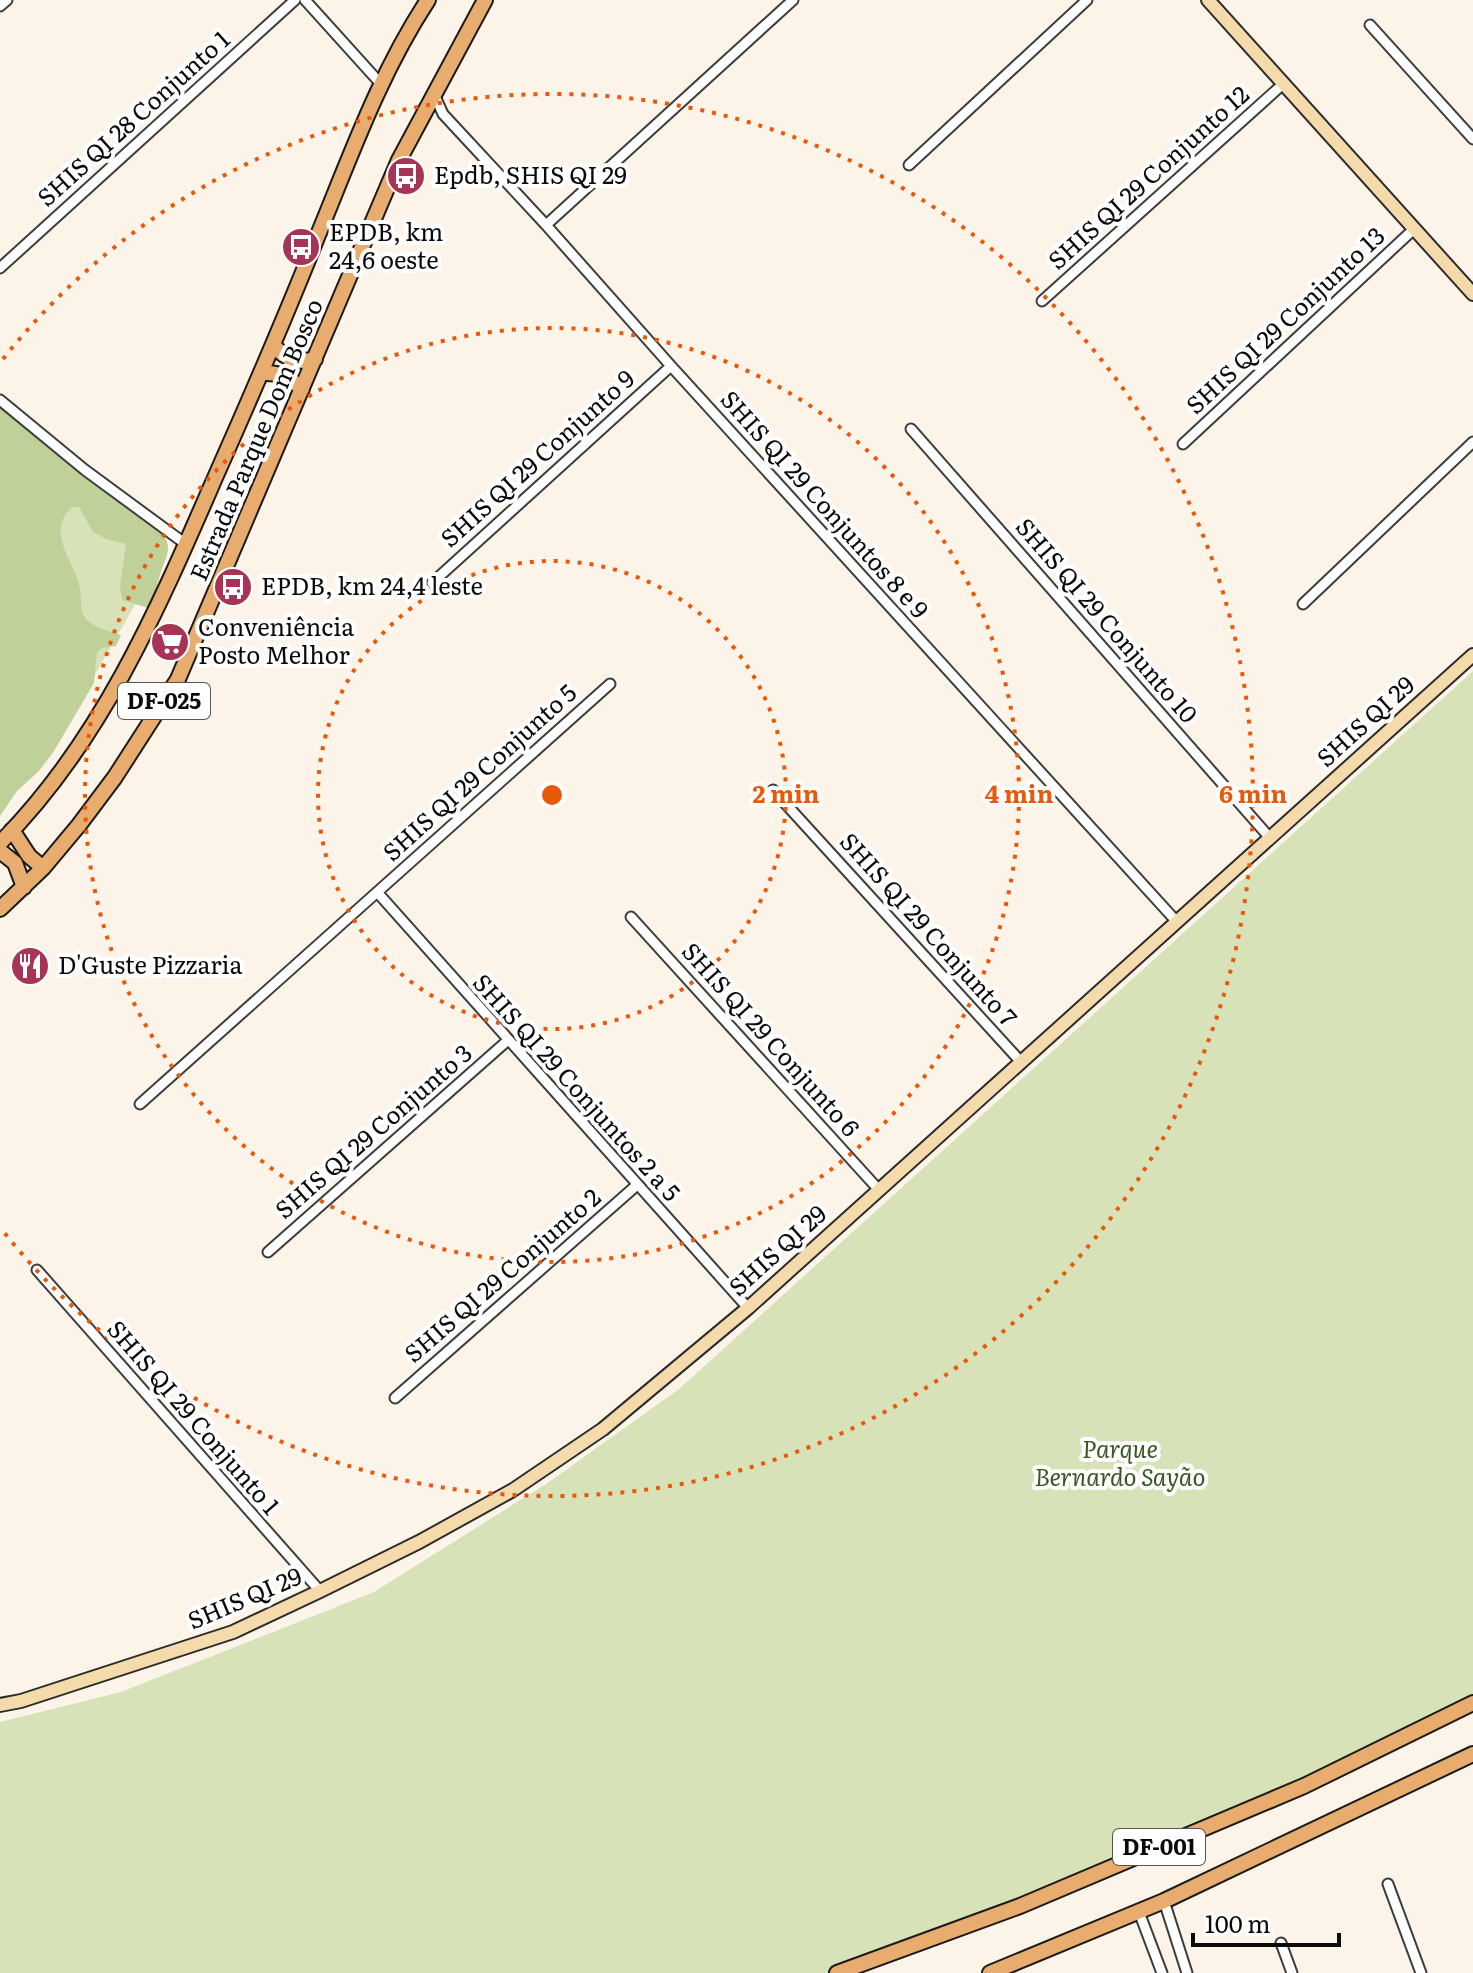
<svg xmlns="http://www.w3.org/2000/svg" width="1473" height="1973" font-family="Literata,serif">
	<rect width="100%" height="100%" fill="#fcf4e9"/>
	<path fill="#d8e2b8" d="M0 407 168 547 93 678Z
		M1473 671V1699L1152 1855 841 1973H0V1722L121 1692 374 1592 549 1482 679 1389Z"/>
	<path fill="#bfd099" d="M0 404 155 525C177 548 166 553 159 578 156 589 154 597 148 608L122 600 120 586 126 544 106 539 93 532 79 507H72C44 533 76 562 80 589 82 598 79 611 86 619 95 628 109 631 121 635L116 646 102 648 97 652 94 683 54 751 39 771 17 791 0 816Z"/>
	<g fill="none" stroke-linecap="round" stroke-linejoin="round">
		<g stroke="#3d3d3d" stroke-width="13">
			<path id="street" d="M305 0 380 83
				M0 6 7 0
				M1370 25 1473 139
				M433 92 443 114 546 225 671 366 1177 922
				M909 165 1087 0
				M546 225 793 0
				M0 268 295 0
				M1042 301 1283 84
				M0 400 85 470 187 545
				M911 429 1270 838
				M1183 444 1415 228
				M432 583 671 366
				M1303 604 1473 442
				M773 790 1021 1062
				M377 892 748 1308
				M631 917 879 1190
				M140 1104 610 684
				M268 1252 507 1041
				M37 1270 320 1591
				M395 1398 637 1185
				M1388 1884 1421 1973
				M1164 1901 1187 1973
				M1139 1912 1162 1973
				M1281 1943 1292 1973"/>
		</g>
		<g stroke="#2c2c2c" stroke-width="16">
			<path id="secondary" d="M1208 0 1473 294
				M0 1705 21 1701 233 1632 320 1591 419 1542 513 1490 603 1429 748 1308 1473 655"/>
		</g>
		<g stroke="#1b1b1b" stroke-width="18">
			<path id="primary" d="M274 346C286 359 297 364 315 359
				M262 373C280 372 289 377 302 389
				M12 830 29 856 43 868
				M0 843C101 742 158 609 214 480 250 399 285 318 318 235 351 155 380 73 428 0
				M0 851 15 863 24 887
				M0 909 43 868 79 825 115 777 178 679 399 160 485 0
				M837 1973 1020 1906 1304 1786 1473 1703
				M990 1973 1164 1901 1473 1754"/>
		</g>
		<use href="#street" stroke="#fff" stroke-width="9"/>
		<use href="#secondary" stroke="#f5dbac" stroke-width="12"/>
		<use href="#primary" stroke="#e7ac6e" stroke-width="14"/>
	</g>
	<g fill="none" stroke="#e8590c" stroke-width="4" stroke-dasharray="4 8">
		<circle cx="552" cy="795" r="234"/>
		<circle cx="552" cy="795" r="467"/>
		<path d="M3 359A701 701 0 1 1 3 1231"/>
	</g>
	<defs>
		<g id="bus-disc" transform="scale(2)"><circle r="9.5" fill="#a73455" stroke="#fff"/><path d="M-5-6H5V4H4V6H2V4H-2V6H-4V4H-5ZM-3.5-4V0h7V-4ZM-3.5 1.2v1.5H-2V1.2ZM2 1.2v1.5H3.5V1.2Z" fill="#fff"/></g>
		<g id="supermarket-disc" transform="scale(2)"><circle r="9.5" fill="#a73455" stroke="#fff"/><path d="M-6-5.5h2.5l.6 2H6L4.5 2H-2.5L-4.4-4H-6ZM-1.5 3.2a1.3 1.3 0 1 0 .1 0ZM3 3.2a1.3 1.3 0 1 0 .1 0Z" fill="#fff"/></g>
		<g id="restaurant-disc" transform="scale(2)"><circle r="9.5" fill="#a73455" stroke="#fff"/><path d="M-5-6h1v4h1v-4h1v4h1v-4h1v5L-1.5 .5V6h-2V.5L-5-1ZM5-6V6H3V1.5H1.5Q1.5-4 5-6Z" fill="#fff"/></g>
	</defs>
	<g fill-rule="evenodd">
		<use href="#bus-disc" x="406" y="176"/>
		<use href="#bus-disc" x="301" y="247"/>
		<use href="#bus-disc" x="233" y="587"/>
		<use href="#supermarket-disc" x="170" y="642"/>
		<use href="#restaurant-disc" x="30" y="966"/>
	</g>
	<g text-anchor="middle" stroke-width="8" stroke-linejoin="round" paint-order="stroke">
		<g fill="#fff" stroke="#545454" stroke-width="2">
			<rect x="118" y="683" width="92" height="36" rx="6"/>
			<rect x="1113" y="1829" width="92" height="36" rx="6"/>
		</g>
		<g font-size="22" font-weight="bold" fill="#0a0a0a">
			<text x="164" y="709">DF-025</text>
			<text x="1159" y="1855">DF-001</text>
		</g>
		<g font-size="24" fill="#0a0a0a" stroke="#fff">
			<text transform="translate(134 119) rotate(-42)" y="8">SHIS QI 28 Conjunto 1</text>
			<text transform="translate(1149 178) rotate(-42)" y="8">SHIS QI 29 Conjunto 12</text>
			<text transform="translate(1286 321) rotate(-43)" y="8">SHIS QI 29 Conjunto 13</text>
			<text transform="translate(257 440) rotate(-67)" y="8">Estrada Parque Dom Bosco</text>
			<text transform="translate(538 459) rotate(-42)" y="8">SHIS QI 29 Conjunto 9</text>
			<text transform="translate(824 505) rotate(48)" y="8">SHIS QI 29 Conjuntos 8 e 9</text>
			<text transform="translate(1106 621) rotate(49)" y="8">SHIS QI 29 Conjunto 10</text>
			<text transform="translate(1366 722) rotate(-42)" y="8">SHIS QI 29</text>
			<text transform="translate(480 773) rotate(-42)" y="8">SHIS QI 29 Conjunto 5</text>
			<text transform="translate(928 930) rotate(48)" y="8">SHIS QI 29 Conjunto 7</text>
			<text transform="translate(770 1040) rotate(48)" y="8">SHIS QI 29 Conjunto 6</text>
			<text transform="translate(576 1088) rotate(48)" y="8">SHIS QI 29 Conjuntos 2 a 5</text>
			<text transform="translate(374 1132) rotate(-41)" y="8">SHIS QI 29 Conjunto 3</text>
			<text transform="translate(778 1251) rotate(-42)" y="8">SHIS QI 29</text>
			<text transform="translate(503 1276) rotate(-41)" y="8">SHIS QI 29 Conjunto 2</text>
			<text transform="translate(193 1418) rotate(49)" y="8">SHIS QI 29 Conjunto 1</text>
			<text transform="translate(245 1599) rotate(-23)" y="8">SHIS QI 29</text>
		</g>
		<g font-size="24" fill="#0a0a0a" stroke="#fff" text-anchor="start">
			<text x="434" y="184">Epdb, SHIS QI 29</text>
			<text x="329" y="241">EPDB, km<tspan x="329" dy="28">24,6 oeste</tspan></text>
			<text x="261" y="595">EPDB, km 24,4 leste</text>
			<text x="198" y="636">Conveniência<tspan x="198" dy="28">Posto Melhor</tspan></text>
			<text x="58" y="974">D'Guste Pizzaria</text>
		</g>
		<g font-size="24" font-style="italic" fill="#3b5823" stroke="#fff">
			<text x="1120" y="1458">Parque<tspan x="1120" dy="28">Bernardo Sayão</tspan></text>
		</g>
	</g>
	<circle cx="552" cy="795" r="12" fill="#e8590c" stroke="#fff" stroke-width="4"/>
	<g font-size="24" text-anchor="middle" font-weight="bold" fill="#e8590c" stroke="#fff" stroke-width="8" stroke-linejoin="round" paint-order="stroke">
		<text x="786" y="803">2 min</text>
		<text x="1019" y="803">4 min</text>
		<text x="1253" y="803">6 min</text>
	</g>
	<path d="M1193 1933v12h146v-12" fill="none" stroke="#0a0a0a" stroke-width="4"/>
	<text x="1205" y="1933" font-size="24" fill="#0a0a0a" stroke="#ffffff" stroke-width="6" paint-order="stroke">100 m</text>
</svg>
